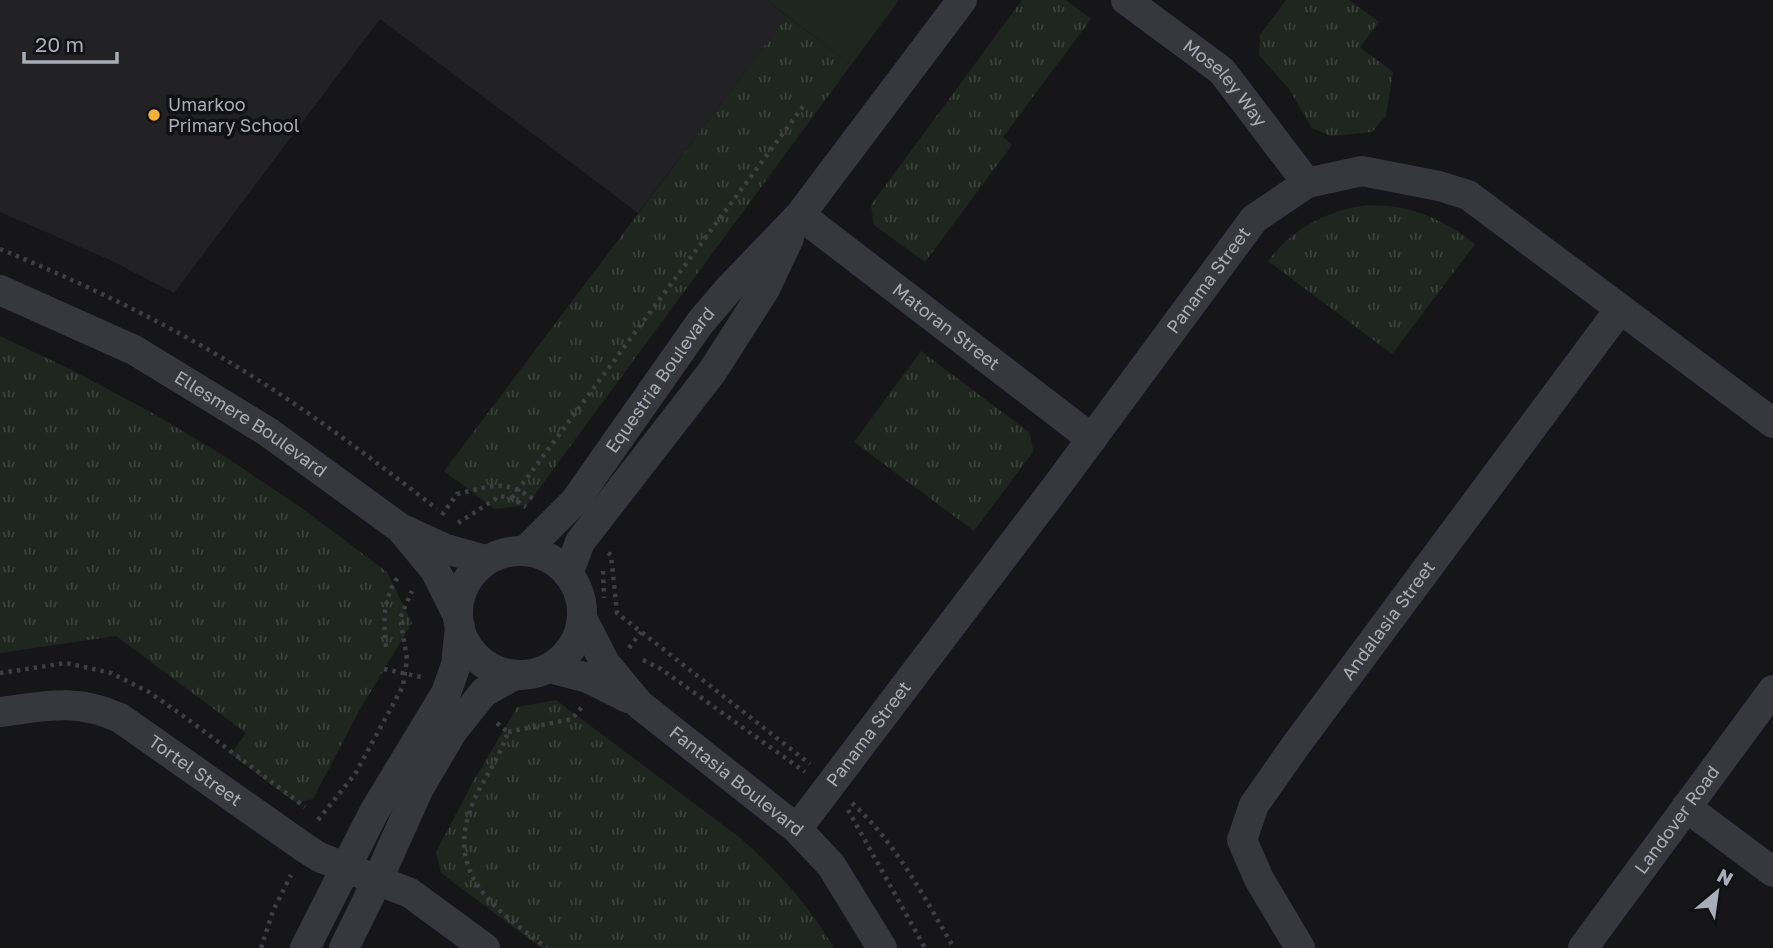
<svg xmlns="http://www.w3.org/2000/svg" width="1773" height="948" font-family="'Golos Text',sans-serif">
	<defs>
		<pattern id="park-tufts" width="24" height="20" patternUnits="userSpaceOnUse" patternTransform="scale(1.75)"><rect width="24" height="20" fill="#1e261f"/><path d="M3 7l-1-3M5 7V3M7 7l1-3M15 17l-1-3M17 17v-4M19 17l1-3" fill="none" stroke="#3c433d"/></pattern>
	</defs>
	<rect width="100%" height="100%" fill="#161618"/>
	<path fill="#222225" d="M0 0H767L787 16 638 213 380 19 174 293 110 260 0 212Z"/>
	<path fill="#1e261f" d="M767 0H899L851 65Z"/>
	<path fill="url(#park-tufts)" d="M1022 0H1066L1091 19 1003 137 1012 145 925 262 874 225 871 205Z
		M1286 0H1349L1379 22 1360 47 1393 72 1386 116 1372 132 1331 136 1312 128 1289 89 1259 55 1260 35Z
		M787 16 851 65 527 505 495 509 444 471Z
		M1370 205C1411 205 1443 219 1475 244L1392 354 1268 261C1293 228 1329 209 1370 205Z
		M0 336 74 371 154 414 226 457 303 509 387 572 412 623 359 711 313 799 296 803 231 754 246 733 116 636 0 653Z
		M921 351 1030 433 1033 452 974 531 854 442Z
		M556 700 739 837C777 870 808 904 834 948H541L441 873 436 852 474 780 517 707Z"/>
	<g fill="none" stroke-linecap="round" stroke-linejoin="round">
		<path stroke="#3d3f44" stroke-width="4.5" stroke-dasharray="3.5 5" stroke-linecap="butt" d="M0 249C85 284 169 324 247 373 313 414 375 461 437 509
			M512 498 804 105
			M442 515 457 494C493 486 504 478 536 501
			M458 523 500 496 512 498 526 507
			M608 553 611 555 617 613 810 764
			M603 571 604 598
			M386 647C383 618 383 598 400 574
			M629 648 641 632
			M643 660 661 669 805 772
			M384 669 421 677
			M0 673 66 663 111 673 149 692 189 720 305 807
			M497 723 508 732C500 756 485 777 474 800 442 874 494 908 547 948
			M508 732 572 719 582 707
			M852 803C896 843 924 897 954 948
			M848 810 925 948
			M318 820 355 774 403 686 407 659 400 618 412 591
			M261 948 273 911 291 875"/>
		<g stroke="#37383d" stroke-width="30">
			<path id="s1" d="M1126 0 1222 71 1307 183"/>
			<path id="s2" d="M800 215 1092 439"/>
			<path id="s3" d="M0 290 134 350 268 432 400 528 435 570 457 614"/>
			<path d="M407 531 446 549 485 560"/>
			<path id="s4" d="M526 550 575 501 700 323 728 290 800 215 962 0"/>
			<circle cx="520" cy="613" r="62"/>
			<path d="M568 574 580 542 712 372 765 289 789 238"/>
			<path id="s5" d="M583 620 605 663 640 705 797 829 831 865 882 948"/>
			<path d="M549 668 588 678 628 698"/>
			<path id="s6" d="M0 712C47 706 75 698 120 718L305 848 319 857 410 893 485 948"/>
			<path d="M1686 807 1773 872"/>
			<path id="s7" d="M797 829 1059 483 1254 219 1307 183 1362 171 1439 186 1468 195 1773 423"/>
			<path d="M305 948 374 812 446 693 456 665 460 627"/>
			<path d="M344 948 378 879 418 790 452 732 484 692 513 676"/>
			<path id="s8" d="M1300 948 1259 879 1242 840 1254 805 1296 745 1620 309"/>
			<path id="s9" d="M1583 948 1773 690"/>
		</g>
	</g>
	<circle fill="#f2b134" stroke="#111113" stroke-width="2.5" cx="154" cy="115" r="7"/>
	<g text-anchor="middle" stroke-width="7" stroke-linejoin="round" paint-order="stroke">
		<g font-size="18" fill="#a8adb8" stroke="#111113">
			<text dy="6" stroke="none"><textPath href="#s1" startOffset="130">Moseley Way</textPath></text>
			<text dy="6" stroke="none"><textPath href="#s7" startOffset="686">Panama Street</textPath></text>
			<text dy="6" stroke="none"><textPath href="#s2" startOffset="184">Matoran Street</textPath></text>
			<text dy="6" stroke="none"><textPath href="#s4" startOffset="217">Equestria Boulevard</textPath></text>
			<text dy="6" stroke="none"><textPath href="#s3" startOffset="285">Ellesmere Boulevard</textPath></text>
			<text dy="6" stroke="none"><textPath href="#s8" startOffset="388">Andalasia Street</textPath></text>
			<text dy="6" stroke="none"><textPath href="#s7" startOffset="119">Panama Street</textPath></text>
			<text dy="6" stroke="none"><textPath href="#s6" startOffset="214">Tortel Street</textPath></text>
			<text dy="6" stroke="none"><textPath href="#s5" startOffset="226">Fantasia Boulevard</textPath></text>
			<text dy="6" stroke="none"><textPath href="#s9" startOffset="159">Landover Road</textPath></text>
		</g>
		<g font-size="18" fill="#a8adb8" stroke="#111113" text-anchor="start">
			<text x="168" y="111">Umarkoo<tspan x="168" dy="21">Primary School</tspan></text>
		</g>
	</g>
	<g transform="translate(1717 892) rotate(29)" stroke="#111113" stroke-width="5" paint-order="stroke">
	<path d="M0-5L12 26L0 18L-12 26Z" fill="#a8adb8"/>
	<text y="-10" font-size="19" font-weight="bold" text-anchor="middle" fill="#a8adb8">N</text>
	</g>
	<path d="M24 52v10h93v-10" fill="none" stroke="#a8adb8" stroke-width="3.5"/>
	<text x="35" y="52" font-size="21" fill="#a8adb8" stroke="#111113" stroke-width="5" paint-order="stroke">20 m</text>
</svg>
